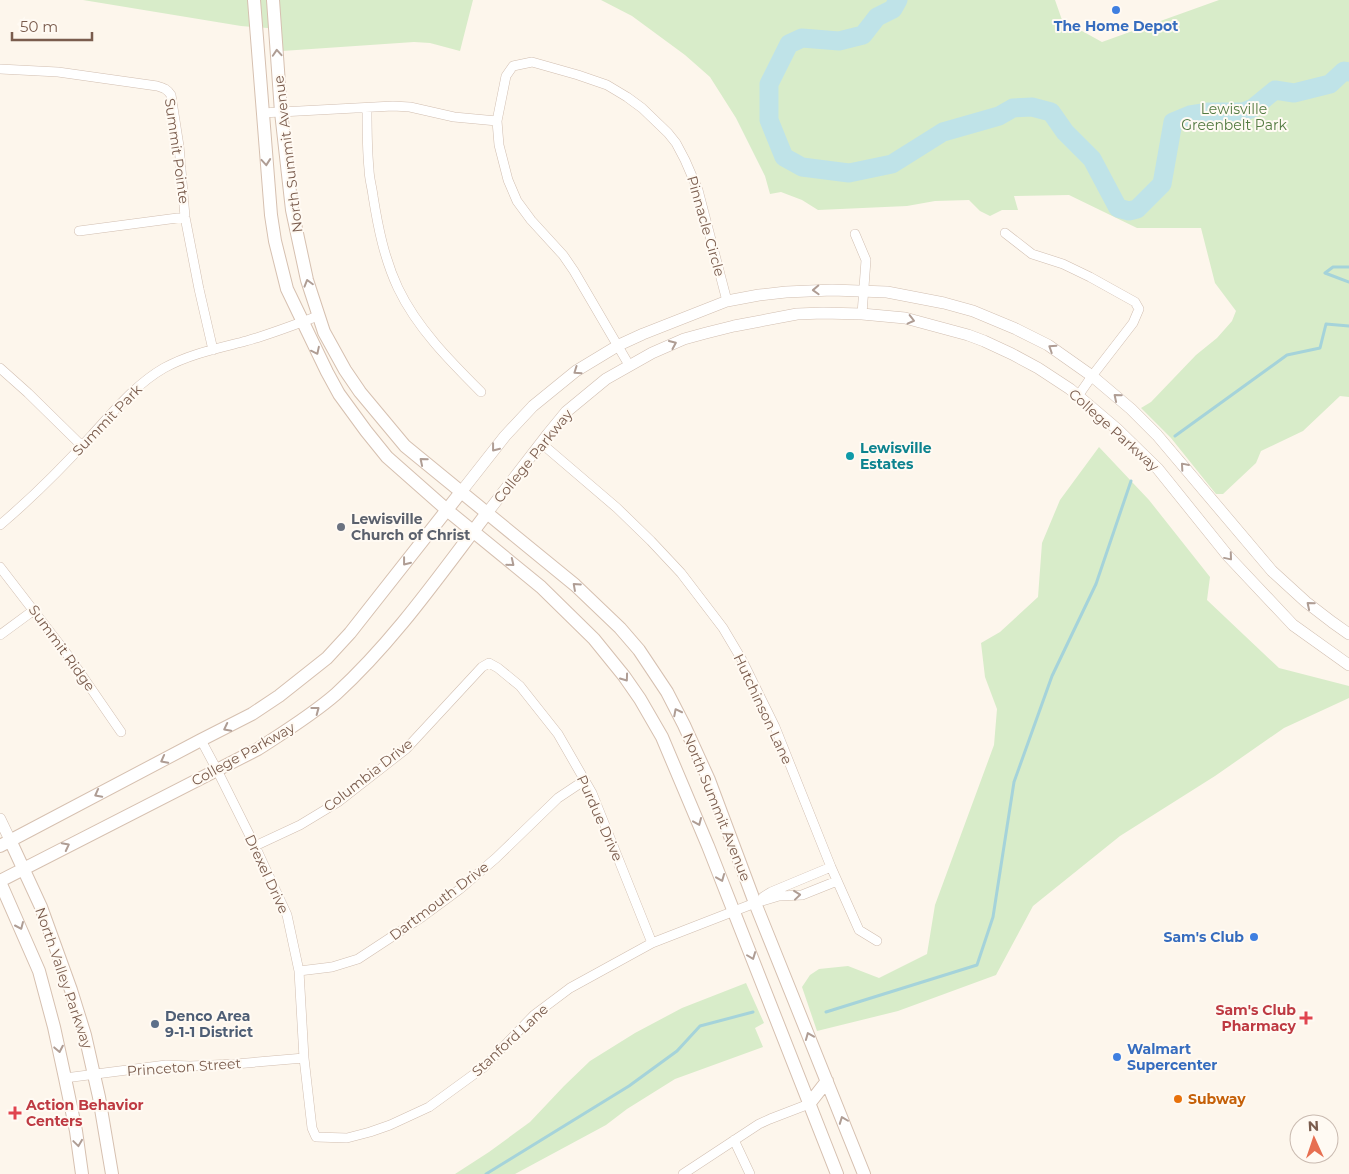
<svg xmlns="http://www.w3.org/2000/svg" width="1349" height="1174" font-family="Montserrat,sans-serif">
	<rect width="100%" height="100%" fill="#fdf6ec"/>
	<path fill="#d8ecc9" d="M83 0H473L460 51 430 43 414 42 282 51 281 29 241 26Z
		M601 0H1055L1062 20 1102 42 1219 0H1349V397L1340 396 1303 431 1261 451 1256 463 1223 494H1216L1171 438 1141 408 1151 402 1196 355 1217 338 1232 321 1236 311 1215 283 1201 228H1137L1069 195 1014 196 1018 210H1002L990 216 980 211 969 200 935 201 907 206 818 210 802 200 781 192 770 194 765 176 736 118 710 77 685 55 632 16Z
		M1099 447 1149 500 1210 577 1207 600 1279 668 1349 686V698L1284 728 1215 776 1120 836 1033 906 996 975 898 1011 817 1031 802 987 810 975 819 969 848 966 879 978 927 954 935 905 994 745 997 709 985 677 981 643 1000 632 1038 597 1042 543 1060 500Z
		M746 983 764 1023 755 1028 763 1047 675 1079 627 1109 606 1125 515 1174H455L489 1152 530 1122 564 1086 590 1061 635 1033 682 1008Z"/>
	<g fill="none" stroke-linecap="round" stroke-linejoin="round">
		<path stroke="#a5d3da" stroke-width="3" d="M1349 267H1333L1325 273 1349 282
			M1175 436 1287 355 1320 348 1326 324 1349 326
			M826 1012 977 965 993 917 1014 782 1052 676 1096 584 1131 481
			M486 1174 629 1086 677 1051 700 1026 753 1012"/>
		<path stroke="#bfe3e8" stroke-width="19" d="M898 0 893 9 877 17 863 35 839 41 802 38 789 44 769 84V120L784 157 802 167 849 173 892 164 943 132 999 116 1013 108 1032 107 1051 112 1065 132 1092 159 1118 208 1129 211 1137 209 1162 184 1173 122 1190 115 1209 112H1243L1253 108 1275 90 1294 93 1330 84 1344 71 1349 72"/>
		<g stroke="#d1beb0" stroke-width="10">
			<path id="minor" d="M0 69 58 72 157 86C164 88 167 89 171 95L179 146 185 217 199 289 213 350
				M367 108C367 128 367 149 369 169 369 178 372 187 373 196 378 227 384 258 398 288 417 328 450 361 481 392
				M262 113 393 106 410 107 454 117 497 121
				M79 231 185 217
				M1005 233 1032 254 1063 264 1090 277 1135 302 1139 309 1133 323 1092 376 1078 396
				M855 234 866 260 862 314
				M629 365 574 271 563 255 531 220 517 201 508 180 499 145 497 121 506 76 513 66 532 62 578 75 607 85 627 97 642 108 668 133 676 143 685 160 698 190 727 301
				M0 368 28 393 82 446
				M541 443 617 508 651 541 681 573 723 628 742 660 775 727 831 867 859 930 877 941
				M0 525C33 497 63 467 92 435 114 411 136 384 164 368 189 354 219 348 246 341 271 334 294 325 318 316
				M0 567 70 658 121 732
				M0 635 34 610
				M201 740 217 770 255 846 287 915 299 971 304 1058 312 1128 316 1137 347 1138 370 1132 390 1125 429 1107 484 1067 534 1015 570 988 652 943 755 903 779 896 802 895 837 881
				M255 846 300 825 338 802 406 749 482 667 489 663 498 668 520 686 558 734 592 793 652 943
				M763 897 771 892 831 867
				M299 971 332 967 358 959 422 917 460 889 496 858 558 798 585 780
				M65 1078 166 1065 190 1066 235 1064 304 1058
				M734 1140 750 1174
				M683 1174 759 1124 770 1119 809 1104"/>
		</g>
		<g stroke="#d1beb0" stroke-width="12">
			<path id="tertiary" d="M461 492 505 436 533 406 576 371 619 345 643 334 727 301 759 295 786 292 832 290 887 292 944 303 973 311 1016 329 1048 345 1092 376 1131 409 1157 435 1272 571 1306 602 1332 622 1349 634
				M487 513 548 434 566 412 606 379 652 353 684 339 706 333 734 326 797 314 823 313 862 314 905 318 968 335 984 341 1012 354 1038 368 1070 389 1117 429 1158 469 1228 556 1293 625 1349 665
				M0 819 10 840"/>
		</g>
		<g stroke="#d6c0b0" stroke-width="14">
			<path id="secondary" d="M254 0 271 215 275 241 287 289 327 372 339 394 366 431 387 457 447 510 541 587 594 639 624 676 640 699 662 737 708 846 837 1174
				M273 0 281 112 292 210 307 280 324 332 345 370 360 392 405 446 575 585 620 628 639 650 667 692 684 725 709 780 755 903 864 1174
				M10 840 41 907 71 990 85 1035 99 1097 112 1174
				M0 846 201 740 252 714 279 696 327 658 350 633 461 492
				M0 881 258 749C284 732 312 715 336 694 394 641 439 576 487 513
				M0 882 39 971 54 1027 65 1078 76 1131 82 1174
				M809 1104 827 1081"/>
		</g>
		<use href="#minor" stroke="#fff" stroke-width="9"/>
		<use href="#tertiary" stroke="#fff" stroke-width="11"/>
		<use href="#secondary" stroke="#fff" stroke-width="12"/>
	</g>
	<defs><path id="oneway-chevron" d="M-2-3.5L2.5 0L-2 3.5" fill="none" stroke-width="1.6" stroke-linecap="round" stroke-linejoin="round" transform="scale(1.25)"/></defs>
	<g stroke="#af9d94">
		<use href="#oneway-chevron" transform="translate(277 53) rotate(-94)"/>
		<use href="#oneway-chevron" transform="translate(266 162) rotate(85)"/>
		<use href="#oneway-chevron" transform="translate(308 283) rotate(-106)"/>
		<use href="#oneway-chevron" transform="translate(816 290) rotate(178)"/>
		<use href="#oneway-chevron" transform="translate(911 320) rotate(14)"/>
		<use href="#oneway-chevron" transform="translate(673 344) rotate(-24)"/>
		<use href="#oneway-chevron" transform="translate(1052 348) rotate(-147)"/>
		<use href="#oneway-chevron" transform="translate(316 351) rotate(64)"/>
		<use href="#oneway-chevron" transform="translate(577 371) rotate(145)"/>
		<use href="#oneway-chevron" transform="translate(1117 397) rotate(-140)"/>
		<use href="#oneway-chevron" transform="translate(495 448) rotate(128)"/>
		<use href="#oneway-chevron" transform="translate(423 461) rotate(-140)"/>
		<use href="#oneway-chevron" transform="translate(1184 466) rotate(-131)"/>
		<use href="#oneway-chevron" transform="translate(1229 557) rotate(50)"/>
		<use href="#oneway-chevron" transform="translate(406 562) rotate(128)"/>
		<use href="#oneway-chevron" transform="translate(511 563) rotate(39)"/>
		<use href="#oneway-chevron" transform="translate(576 586) rotate(-138)"/>
		<use href="#oneway-chevron" transform="translate(1310 605) rotate(-140)"/>
		<use href="#oneway-chevron" transform="translate(625 678) rotate(54)"/>
		<use href="#oneway-chevron" transform="translate(316 710) rotate(-37)"/>
		<use href="#oneway-chevron" transform="translate(677 712) rotate(-117)"/>
		<use href="#oneway-chevron" transform="translate(227 728) rotate(153)"/>
		<use href="#oneway-chevron" transform="translate(164 760) rotate(152)"/>
		<use href="#oneway-chevron" transform="translate(98 794) rotate(152)"/>
		<use href="#oneway-chevron" transform="translate(698 822) rotate(67)"/>
		<use href="#oneway-chevron" transform="translate(66 846) rotate(-27)"/>
		<use href="#oneway-chevron" transform="translate(721 878) rotate(68)"/>
		<use href="#oneway-chevron" transform="translate(797 895) rotate(-6)"/>
		<use href="#oneway-chevron" transform="translate(20 926) rotate(66)"/>
		<use href="#oneway-chevron" transform="translate(752 956) rotate(69)"/>
		<use href="#oneway-chevron" transform="translate(809 1036) rotate(-112)"/>
		<use href="#oneway-chevron" transform="translate(59 1049) rotate(79)"/>
		<use href="#oneway-chevron" transform="translate(843 1120) rotate(-111)"/>
		<use href="#oneway-chevron" transform="translate(78 1143) rotate(82)"/>
	</g>
	<g fill="#3f7fe0" stroke="#fffaf3" stroke-width="2">
		<circle cx="1116" cy="10" r="5"/>
		<circle cx="1254" cy="937" r="5"/>
		<circle cx="1117" cy="1057" r="5"/>
	</g>
	<circle fill="#0f9aa8" stroke="#fffaf3" stroke-width="2" cx="850" cy="456" r="5"/>
	<circle fill="#6b7280" stroke="#fffaf3" stroke-width="2" cx="341" cy="527" r="5"/>
	<g fill="#e0444e" stroke="#fffaf3" stroke-width="2">
		<path d="M1303.5 1010.5h5v5h5v5h-5v5h-5v-5h-5v-5h5z"/>
		<path d="M12.5 1105.5h5v5h5v5h-5v5h-5v-5h-5v-5h5z"/>
	</g>
	<circle fill="#5c6f8a" stroke="#fffaf3" stroke-width="2" cx="155" cy="1024" r="5"/>
	<circle fill="#e8710a" stroke="#fffaf3" stroke-width="2" cx="1178" cy="1099" r="5"/>
	<g text-anchor="middle" stroke-width="4" stroke-linejoin="round" paint-order="stroke">
		<g font-size="14" font-weight="bold" fill="#366cbe" stroke="#fffaf3">
			<text x="1116" y="31">The Home Depot</text>
			<text x="1244" y="942" text-anchor="end">Sam's Club</text>
			<text x="1127" y="1054" text-anchor="start">Walmart<tspan x="1127" dy="16">Supercenter</tspan></text>
		</g>
		<g font-size="14" fill="#537a41" stroke="#fffaf3">
			<text x="1234" y="114">Lewisville<tspan x="1234" dy="16">Greenbelt Park</tspan></text>
		</g>
		<g font-size="14" fill="#7a5c4d" stroke="#fffaf3">
			<text transform="translate(177 151) rotate(82)" y="5">Summit Pointe</text>
			<text transform="translate(288 154) rotate(-97)" y="5">North Summit Avenue</text>
			<text transform="translate(706 226) rotate(74)" y="5">Pinnacle Circle</text>
			<text transform="translate(107 420) rotate(-46)" y="5">Summit Park</text>
			<text transform="translate(1114 430) rotate(42)" y="5">College Parkway</text>
			<text transform="translate(533 456) rotate(-51)" y="5">College Parkway</text>
			<text transform="translate(62 648) rotate(54)" y="5">Summit Ridge</text>
			<text transform="translate(763 709) rotate(65)" y="5">Hutchinson Lane</text>
			<text transform="translate(243 754) rotate(-29)" y="5">College Parkway</text>
			<text transform="translate(368 775) rotate(-38)" y="5">Columbia Drive</text>
			<text transform="translate(717 807) rotate(68)" y="5">North Summit Avenue</text>
			<text transform="translate(600 818) rotate(66)" y="5">Purdue Drive</text>
			<text transform="translate(267 874) rotate(65)" y="5">Drexel Drive</text>
			<text transform="translate(439 901) rotate(-37)" y="5">Dartmouth Drive</text>
			<text transform="translate(64 978) rotate(71)" y="5">North Valley Parkway</text>
			<text transform="translate(510 1040) rotate(-43)" y="5">Stanford Lane</text>
			<text transform="translate(184 1067) rotate(-4)" y="5">Princeton Street</text>
		</g>
		<g font-size="14" font-weight="bold" fill="#0d838f" stroke="#fffaf3" text-anchor="start">
			<text x="860" y="453">Lewisville<tspan x="860" dy="16">Estates</tspan></text>
		</g>
		<g font-size="14" font-weight="bold" fill="#5b616d" stroke="#fffaf3" text-anchor="start">
			<text x="351" y="524">Lewisville<tspan x="351" dy="16">Church of Christ</tspan></text>
		</g>
		<g font-size="14" font-weight="bold" fill="#be3a42" stroke="#fffaf3" text-anchor="end">
			<text x="1296" y="1015">Sam's Club<tspan x="1296" dy="16">Pharmacy</tspan></text>
			<text x="26" y="1110" text-anchor="start">Action Behavior<tspan x="26" dy="16">Centers</tspan></text>
		</g>
		<g font-size="14" font-weight="bold" fill="#4e5e75" stroke="#fffaf3" text-anchor="start">
			<text x="165" y="1021">Denco Area<tspan x="165" dy="16">9-1-1 District</tspan></text>
		</g>
		<g font-size="14" font-weight="bold" fill="#c56008" stroke="#fffaf3" text-anchor="start">
			<text x="1188" y="1104">Subway</text>
		</g>
	</g>
	<g transform="translate(1314 1139) rotate(357)"><circle r="24" fill="#fffaf3" stroke="#cabbb1"/>
	<path d="M0-4L9 19L0 12L-9 19Z" fill="#e76f51"/>
	<text y="-8" font-size="14" font-weight="bold" text-anchor="middle" fill="#7a5c4d">N</text>
	</g>
	<path d="M12 32v8h80v-8" fill="none" stroke="#7a5c4d" stroke-width="2.5"/>
	<text x="20" y="32" font-size="15" fill="#7a5c4d" stroke="#fffaf3" stroke-width="4" paint-order="stroke">50 m</text>
</svg>
